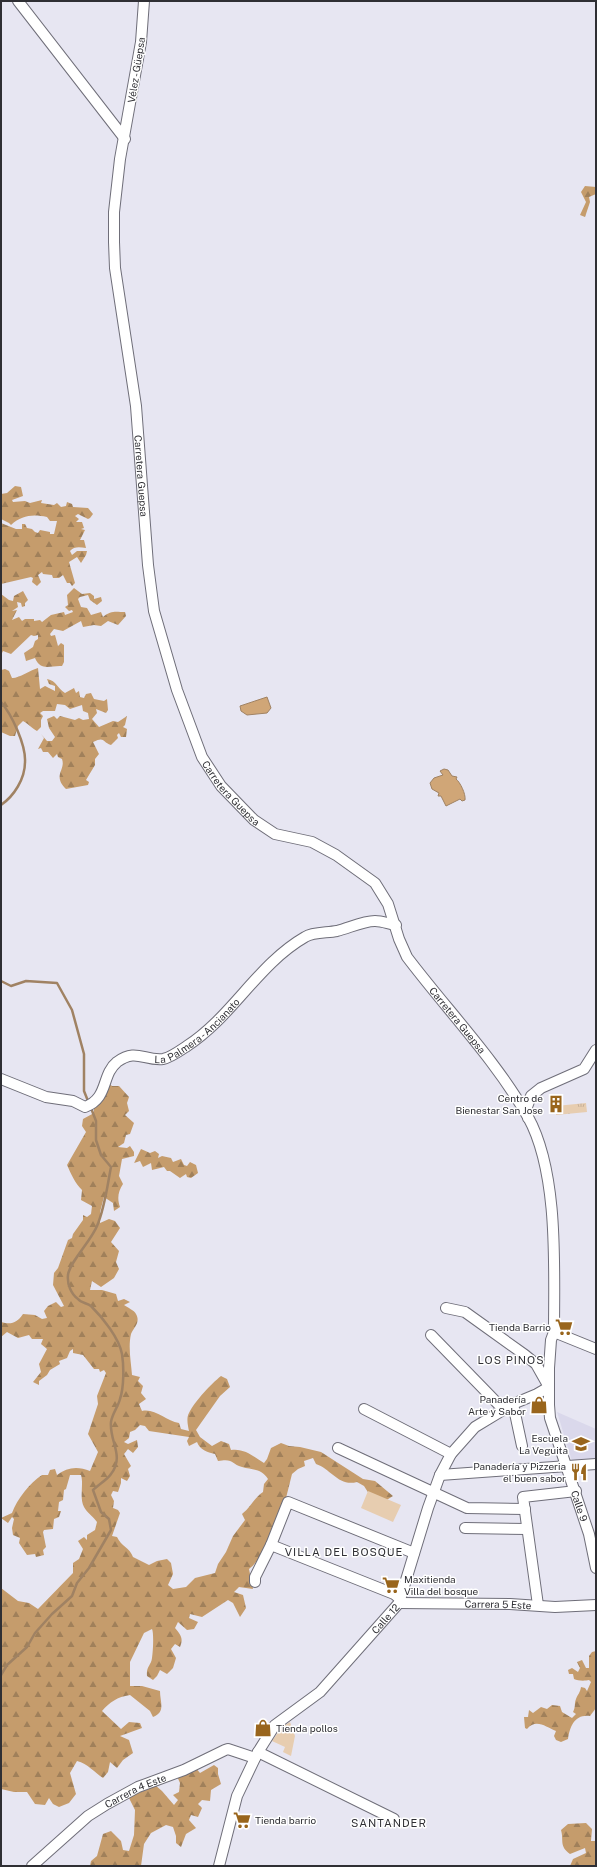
<svg xmlns="http://www.w3.org/2000/svg" width="597" height="1867" font-family="'Public Sans',sans-serif">
	<defs>
		<pattern id="grass-tufts" width="24" height="20" patternUnits="userSpaceOnUse"><rect width="24" height="20" fill="#e7cdb0"/><path d="M3 7l-1-3M5 7V3M7 7l1-3M15 17l-1-3M17 17v-4M19 17l1-3" fill="none" stroke="#c6b098"/></pattern>
		<pattern id="forest-firs" width="22" height="20" patternUnits="userSpaceOnUse"><rect width="22" height="20" fill="#c59c6c"/><path d="M5 1l3.5 6h-7zM16 11l3.5 6h-7z" fill="#a0805a"/></pattern>
	</defs>
	<rect width="100%" height="100%" fill="#e7e6f2"/>
	<path fill="#dad8eb" d="M557 1412 596 1429V1460L572 1461Z"/>
	<path fill="url(#grass-tufts)" d="M586 1103 587 1112 556 1115V1106Z"/>
	<path fill="url(#forest-firs)" fill-rule="evenodd" d="M585 186 596 187V194L589 197 590 202 585 217 580 215 586 202 581 192Z
		M15 486 21 487 23 496 12 500 13 502 25 501 30 503 42 500 41 503 54 505 57 503 61 507 66 506 67 502 72 504 73 507 88 508 93 514 90 518 88 519 78 514 75 516 79 519 76 522H82L84 528 81 529 85 530 80 540H84L86 548C80 547 74 546 70 551L72 555 77 551H87L86 555 81 563 77 557 69 562 75 583 72 586 70 583H67L63 575 59 578H53L52 575 43 574 42 572 38 575 41 582 37 586 32 582 33 578 31 577 1 584V523L16 529H22V524H25L27 528 32 529 35 532 38 533 40 530 50 532V534H54L57 521H50L47 517C33 514 22 515 11 525L9 523 1 519V494L7 493Z
		M74 588 82 594 90 593 94 596V599L101 597 102 601 97 605 90 600 88 595 80 597 78 599 81 607 87 608 91 615 101 612 103 617C111 610 116 612 125 612L126 616 118 625 108 621 101 626 94 625 83 627 81 621 63 631 54 629 50 634 51 636 55 635 58 646 61 643 64 645V662L62 666C51 665 41 672 35 658L26 661 24 653 33 647 35 641 38 639V635L34 636 31 635 11 654 3 651 1 655V594L9 600 13 601 14 596 23 591 28 600 25 603V606L22 607 21 603 17 602 18 607 12 611 17 610 12 620 19 617 22 621 25 619H34V621L40 620 42 622 51 615 64 612 65 615 73 612 72 610 69 611 65 607 68 605 67 595Z
		M38 668 40 689 45 686 55 691V686L49 684 47 679C57 681 57 688 65 693L74 688 76 693 79 691 80 697 84 698 86 694 91 693 94 699 104 701 107 699 108 710 106 713 96 709 97 713 92 719 99 727 113 721 118 722 127 716 125 725 123 727 127 729 126 737H121L119 733 117 735 118 738 111 745C102 742 105 736 93 742L99 754 95 759V765L86 780 89 782 88 785 66 789C52 775 66 770 62 759L58 757 57 754 53 758 48 752H43L41 748 38 749 44 738 41 734 47 741H52L55 737 49 728 47 719 54 716 57 719 60 716 75 720 79 718 83 720 89 719 88 713 83 711 82 705 70 709 65 705 57 704 55 711H43L40 713 43 716 41 720V727L37 731C31 728 29 724 23 721L18 726 15 736H10L1 732V670L5 669 9 671 12 678C17 679 31 670 38 668Z
		M107 1082 112 1086H119L129 1097 127 1103 129 1111 125 1115 134 1123 130 1134 126 1135 124 1143 118 1147 127 1148 130 1146 134 1152V1156L122 1159 119 1176 123 1184C118 1192 117 1198 120 1207L114 1211 113 1203 104 1197 100 1212V1223L109 1219 115 1221 120 1228 111 1242 119 1251 116 1262 119 1269 114 1278 101 1287 92 1281 90 1290H102L116 1294 118 1301 124 1299 130 1302 124 1305C128 1308 134 1310 136 1314 141 1323 133 1328 131 1334 128 1347 131 1362 132 1375L140 1377 138 1381 143 1386 141 1393 146 1399 139 1404 142 1411C155 1408 166 1421 179 1423L181 1429 189 1431C188 1426 186 1418 189 1413 195 1401 211 1384 221 1376L227 1379 230 1387 220 1396 196 1430 200 1437 212 1446 221 1441 229 1444 231 1450C244 1448 253 1456 264 1463L267 1459 271 1448 281 1443 289 1446 300 1447 321 1452 363 1479 375 1481 393 1496 385 1501 371 1497 364 1486 357 1482C339 1487 331 1469 316 1464L313 1458 304 1461 305 1466 298 1469 292 1474 285 1502 281 1507 274 1524 273 1534C262 1544 262 1560 249 1569L253 1589 239 1587 234 1592 243 1595 246 1608 240 1617 233 1603 228 1600 202 1617 190 1614 189 1618 198 1622 194 1629 187 1630 178 1622 175 1628C180 1634 184 1638 180 1647L175 1644 171 1649 176 1658 173 1668 167 1674 160 1670 157 1676 153 1680 147 1676C146 1666 151 1666 152 1658 153 1652 154 1633 152 1629L144 1633 130 1662V1686H142L160 1691C160 1702 166 1712 153 1717L150 1711 130 1695C117 1697 110 1702 102 1711L121 1729 129 1722 140 1723 142 1728 120 1736 129 1740 133 1753 123 1760 117 1768 110 1762 108 1772 103 1778C94 1772 88 1764 77 1761L70 1773 76 1794 69 1803 59 1807 53 1804 49 1798 45 1805 35 1804 27 1792H14L1 1789V1588L18 1601 29 1603 38 1609 73 1573V1563L79 1559 83 1549 78 1541 84 1537 87 1540V1535L95 1530 97 1522C93 1516 87 1513 84 1507 79 1497 84 1485 81 1475H70L66 1489 64 1490 63 1500 59 1502 58 1511H61L59 1517 54 1519 53 1529 44 1530 43 1532 46 1547 43 1550 44 1555 36 1557 35 1554 27 1555 19 1543 20 1538 13 1535 12 1528 14 1519 12 1517 8 1523 1 1518 12 1513C17 1499 30 1483 42 1475H48L50 1470 55 1469 57 1475C67 1467 78 1466 90 1471L98 1452 88 1434 98 1404 97 1396 106 1373 104 1370 100 1372 99 1369H94L83 1355 73 1353V1349L70 1351 67 1358 59 1361 60 1364 50 1370 47 1375 39 1381V1385L33 1382 41 1372 39 1364 47 1349 41 1344 43 1339H32L29 1335 18 1338 7 1332 1 1337V1322C11 1325 17 1323 23 1314L35 1315 42 1319 47 1318 44 1311 48 1306 56 1302 61 1307 64 1306 53 1285 54 1273 58 1268 68 1240 72 1238 73 1234 83 1220V1215L87 1217 91 1214 92 1206 81 1200 82 1190C75 1183 71 1174 67 1165L86 1132 82 1126 83 1119 94 1113V1107ZM140 1425 145 1426 149 1431 189 1437 187 1441 189 1446 197 1442C200 1450 207 1452 215 1454L218 1461C234 1458 231 1464 242 1467 252 1470 261 1468 268 1479L264 1484 263 1492C253 1499 251 1507 242 1514L245 1520 233 1536 226 1552 218 1564 215 1573 195 1578 186 1587 173 1589 168 1585 173 1574 171 1563 167 1559 157 1561 149 1565 133 1557C130 1548 121 1546 117 1537L112 1536 120 1513 118 1510 113 1508 114 1501 111 1495 113 1491 118 1492 121 1483V1478L127 1481 130 1476 128 1469 131 1466 124 1454 128 1449 133 1453 138 1447 137 1440 128 1444 124 1442 129 1438 130 1432 135 1430Z
		M141 1149 150 1153 155 1151 159 1154 158 1158 162 1156 171 1158 173 1162 181 1159 184 1165 187 1166 190 1162 196 1165 198 1173 191 1178 187 1177 186 1174 180 1178 170 1171H167L164 1167 152 1170 151 1163 143 1167 140 1161 134 1163Z
		M596 1651V1708L590 1716C575 1714 570 1726 568 1739L561 1742 556 1740 554 1736 556 1731C546 1727 536 1718 527 1729L525 1728 524 1717H528L529 1710 533 1713 541 1707 547 1709 552 1705 560 1706 562 1712 572 1718 576 1714 573 1712C576 1706 574 1704 576 1699 578 1694 580 1693 581 1687L585 1688 587 1691 591 1682 589 1680C585 1681 578 1681 574 1679L573 1674H569L568 1670 572 1668 578 1672 580 1668 577 1662 582 1660 586 1668H589V1656L592 1652Z
		M214 1765 218 1768V1774L221 1784 211 1790 210 1801 202 1800 198 1804 202 1808 198 1817 191 1815 189 1820 196 1828 186 1834 181 1847 176 1843V1836L173 1827 166 1825 151 1833 144 1844 141 1866H90L91 1861 97 1856 103 1834 111 1831 121 1841 123 1850 129 1851 134 1835 135 1810 129 1798C137 1792 147 1791 155 1785L162 1791 174 1805 178 1800 173 1795 179 1792 180 1783 176 1774 195 1767 200 1773Z
		M586 1823 592 1829 591 1841H596V1866H570L573 1859 586 1853 585 1848 570 1854C559 1846 564 1841 561 1830L568 1824Z"/>
	<path fill="#e7cdb0" d="M368 1491 401 1505 393 1522 361 1508Z
		M290 1722 295 1736 291 1756 283 1752 285 1747 272 1741 282 1727Z"/>
	<path fill="#d0a677" stroke="#a08263" d="M267 697 271 708 267 713 247 715 241 711 240 706Z
		M444 769 448 770 452 776 457 777 456 779C460 782 466 794 465 800L462 801 460 799 446 806 441 796H438L439 793 432 789 430 783 434 778 443 775 440 771Z"/>
	<g fill="none" stroke-linecap="round" stroke-linejoin="round">
		<path stroke="#a08263" stroke-width="2.5" d="M1 702C12 715 26 745 25 762 25 779 14 796 1 805
			M1 981 11 986 26 981 57 983 72 1010 84 1054V1091L88 1101
			M1 1675 7 1665 27 1647 35 1633 52 1614 72 1596 77 1583 89 1568 111 1530 109 1519 101 1512 93 1490C98 1485 108 1479 111 1474 125 1456 109 1441 111 1422 112 1414 118 1407 120 1399 124 1387 124 1367 122 1354 119 1338 103 1318 91 1306 87 1303 81 1303 78 1299 71 1294 67 1284 68 1275 69 1263 91 1241 97 1226 105 1207 107 1187 111 1167L101 1155 96 1140V1121L91 1108"/>
		<g stroke="#6f6e79" stroke-width="12">
			<g id="minor">
				<path d="M18 1 125 139"/>
				<path id="s1" d="M144 1 141 42 120 159 114 212V242L115 268 136 406 148 565 154 611 177 690 202 757 221 786 254 820 275 834 312 842 336 855 375 883 388 904 399 939 407 957C447 1010 495 1059 528 1117 559 1173 554 1269 554 1332L551 1340 549 1368V1405L550 1418 589 1534 596 1568"/>
				<path id="s2" d="M1 1079 46 1097 73 1101 85 1107C109 1098 101 1075 117 1062 136 1048 144 1061 163 1059 170 1058 181 1050 187 1046 232 1017 258 964 305 937 313 932 327 933 337 931 349 928 363 921 375 921 382 921 389 924 396 925"/>
				<path d="M528 1118 527 1107 531 1096 541 1088 584 1069 596 1050"/>
				<path d="M446 1308 465 1312 525 1355 536 1364 549 1387"/>
				<path d="M554 1332 596 1349"/>
				<path d="M431 1335 503 1409"/>
				<path d="M513 1404 522 1446"/>
				<path d="M364 1409 451 1454"/>
				<path d="M338 1448 467 1508 525 1509"/>
				<path d="M440 1475 596 1464"/>
				<path d="M465 1528 527 1529"/>
				<path d="M271 1545 394 1594 400 1599"/>
				<path d="M255 1582V1577L271 1545 288 1502 414 1553"/>
				<path id="s3" d="M399 1603 510 1604 555 1607 596 1605"/>
				<path d="M538 1605 523 1497 576 1491"/>
				<path d="M258 1752 394 1819"/>
				<path id="s4" d="M32 1866 88 1816 107 1804 138 1787 184 1770 225 1750 228 1749 255 1758"/>
				<path id="s5" d="M219 1866 237 1796 258 1752 275 1725 320 1692 399 1603 428 1508 440 1475 451 1454 475 1427 513 1404 537 1394 549 1387"/>
			</g>
		</g>
		<use href="#minor" stroke="#fff" stroke-width="10"/>
	</g>
	<defs>
		<g id="building-bare" transform="scale(1.38)"><path d="M-4-6H4V6H1V3H-1V6H-4ZM-2.5-4.3h1.7v1.8h-1.7ZM.8-4.3h1.7v1.8H.8ZM-2.5-1h1.7V.8h-1.7ZM.8-1h1.7V.8H.8Z" fill="#99651c" stroke="#fff" stroke-width="2.5" paint-order="stroke"/></g>
		<g id="supermarket-bare" transform="scale(1.38)"><path d="M-6-5.5h2.5l.6 2H6L4.5 2H-2.5L-4.4-4H-6ZM-1.5 3.2a1.3 1.3 0 1 0 .1 0ZM3 3.2a1.3 1.3 0 1 0 .1 0Z" fill="#99651c" stroke="#fff" stroke-width="2.5" paint-order="stroke"/></g>
		<g id="shop-bare" transform="scale(1.38)"><path d="M-5-2.5h2.3a2.7 3.5 0 0 1 5.4 0H5L5.5 6h-11ZM-1.5-2.5h3a1.5 2.3 0 0 0-3 0Z" fill="#99651c" stroke="#fff" stroke-width="2.5" paint-order="stroke"/></g>
		<g id="school-bare" transform="scale(1.38)"><path d="M0-5L7-2L0 1L-7-2ZM-4 1L0 2.5L4 1V4Q0 6-4 4Z" fill="#99651c" stroke="#fff" stroke-width="2.5" paint-order="stroke"/></g>
		<g id="restaurant-bare" transform="scale(1.38)"><path d="M-5-6h1v4h1v-4h1v4h1v-4h1v5L-1.5 .5V6h-2V.5L-5-1ZM5-6V6H3V1.5H1.5Q1.5-4 5-6Z" fill="#99651c" stroke="#fff" stroke-width="2.5" paint-order="stroke"/></g>
	</defs>
	<g fill-rule="evenodd">
		<use href="#building-bare" x="556" y="1104"/>
		<use href="#supermarket-bare" x="564" y="1327"/>
		<use href="#shop-bare" x="539" y="1405"/>
		<use href="#school-bare" x="581" y="1444"/>
		<use href="#restaurant-bare" x="579" y="1472"/>
		<use href="#supermarket-bare" x="391" y="1585"/>
		<use href="#shop-bare" x="263" y="1728"/>
		<use href="#supermarket-bare" x="242" y="1820"/>
	</g>
	<g text-anchor="middle" stroke-width="3" stroke-linejoin="round" paint-order="stroke">
		<g font-size="10" fill="#2f2f34" stroke="#fff">
			<text transform="translate(136 70) rotate(-81)" y="4">Vélez - Güepsa</text>
			<text dy="4" stroke="none"><textPath href="#s1" startOffset="479">Carretera Guepsa</textPath></text>
			<text dy="4" stroke="none"><textPath href="#s1" startOffset="815">Carretera Guepsa</textPath></text>
			<text dy="4" stroke="none"><textPath href="#s1" startOffset="1151">Carretera Guepsa</textPath></text>
			<text dy="4" stroke="none"><textPath href="#s2" startOffset="238">La Palmera - Ancianato</textPath></text>
			<text dy="4" stroke="none"><textPath href="#s1" startOffset="1669">Calle 9</textPath></text>
			<text dy="4" stroke="none"><textPath href="#s3" startOffset="99">Carrera 5 Este</textPath></text>
			<text dy="4" stroke="none"><textPath href="#s5" startOffset="307">Calle 12</textPath></text>
			<text dy="4" stroke="none"><textPath href="#s4" startOffset="129">Carrera 4 Este</textPath></text>
		</g>
		<g font-size="10" fill="#2f2f34" stroke="#fff" text-anchor="end">
			<text x="543" y="1102">Centro de<tspan x="543" dy="12">Bienestar San Jose</tspan></text>
			<text x="551" y="1331">Tienda Barrio</text>
			<text x="526" y="1403">Panadería<tspan x="526" dy="12">Arte y Sabor</tspan></text>
			<text x="568" y="1442">Escuela<tspan x="568" dy="12">La Veguita</tspan></text>
			<text x="566" y="1470">Panadería y Pizzeria<tspan x="566" dy="12">el buen sabor</tspan></text>
			<text x="404" y="1583" text-anchor="start">Maxitienda<tspan x="404" dy="12">Villa del bosque</tspan></text>
			<text x="276" y="1732" text-anchor="start">Tienda pollos</text>
			<text x="255" y="1824" text-anchor="start">Tienda barrio</text>
		</g>
		<g font-size="11" letter-spacing="1" fill="#2f2f34" stroke="#fff">
			<text x="511" y="1364">LOS PINOS</text>
			<text x="344" y="1556">VILLA DEL BOSQUE</text>
			<text x="389" y="1827">SANTANDER</text>
		</g>
	</g>
	<rect width="597" height="1867" fill="none" stroke="#2f2f34" stroke-width="4"/>
</svg>
